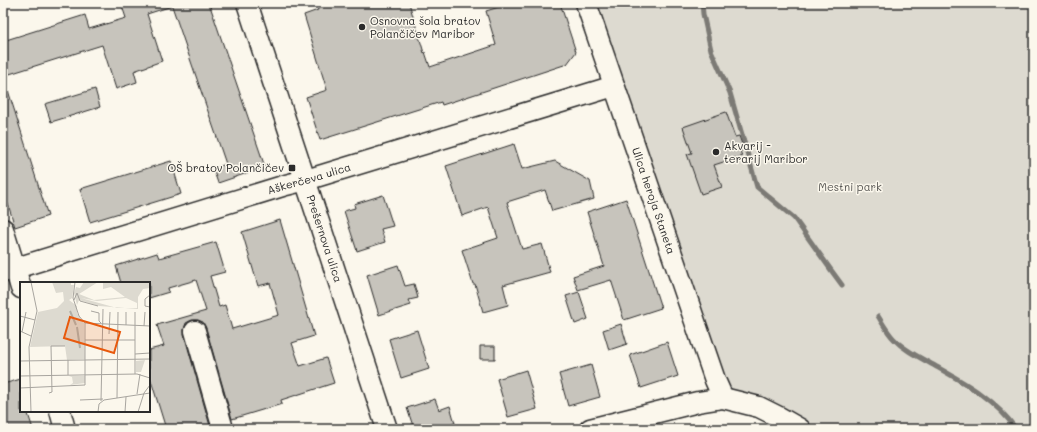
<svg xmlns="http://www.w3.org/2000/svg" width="1037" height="432" font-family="Mali,sans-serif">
	<rect width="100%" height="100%" fill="#fbf7ec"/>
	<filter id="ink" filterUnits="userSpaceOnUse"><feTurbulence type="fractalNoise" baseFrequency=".025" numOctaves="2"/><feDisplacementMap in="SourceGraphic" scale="8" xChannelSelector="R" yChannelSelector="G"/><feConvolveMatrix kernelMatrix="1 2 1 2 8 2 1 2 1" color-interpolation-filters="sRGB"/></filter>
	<g filter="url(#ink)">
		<path fill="#dddad0" stroke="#84827e" d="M594 3H1034V429H791L726 398Z"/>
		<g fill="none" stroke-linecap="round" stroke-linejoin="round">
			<path stroke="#7b7a75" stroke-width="5" d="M702 3 703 14 711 50 730 93 757 187 794 218 831 270 842 285
				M878 316C883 324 888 333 894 339 905 351 921 358 935 366 965 383 996 400 1016 429"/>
		</g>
		<path fill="#c7c4bc" stroke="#2b2b2b" d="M121 3H209L265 167 218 183 213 169 226 164 172 6 147 14 162 61 134 71 137 82 116 89 102 45 3 76V41L85 15 89 29 126 18Z
			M316 3H409L424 53 425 52 430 67 496 45 486 11 512 3H560L576 52 567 64 442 105 441 102 320 140 306 97 327 90 304 15 318 10Z
			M3 84H6L48 216 15 227 3 188Z
			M95 89 100 107 51 122 45 104Z
			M726 112 735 137 739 136 744 150 740 151 742 156 714 165 722 187 701 194 687 154 692 153 683 127Z
			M514 144 522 169 555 161 590 181 594 199 552 211 545 190 507 202 522 249 542 244 550 272 503 285 508 305 483 312 475 284H473L462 250 498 238 488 207 462 216 446 166Z
			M171 161 181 194 90 222 80 189Z
			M383 195 393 226 381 229 385 242 357 251 344 211 355 208 354 204Z
			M626 199 661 308 624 320 611 280 578 290 573 276 604 266 587 212Z
			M280 220 314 336 292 343 300 366 326 358 334 383 281 400 282 404 232 419 206 328 203 322 198 320H192L186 323 184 329V334L210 426 199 429H166L149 374V350L164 346 157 325 206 311 196 280 168 288 169 292 149 298V283H121L116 266 157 253 159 258 216 242 225 272 210 276 219 307 225 305 232 329 279 315 270 283 258 286 242 232Z
			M398 265 405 286 414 284 418 298 409 300 411 305 379 315 367 275Z
			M579 292 588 319 575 324 566 296Z
			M621 324 627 344 609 350 603 330Z
			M417 330 429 369 401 378 389 339Z
			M667 342 678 376 641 388 630 355Z
			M480 346H495V359H480Z
			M591 365 600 397 568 406 559 374Z
			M526 370 537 409 508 417 497 379Z
			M21 379V411H27L33 429H3V384Z
			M435 399 439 410 450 406 455 423 450 425 452 429H414L407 408Z"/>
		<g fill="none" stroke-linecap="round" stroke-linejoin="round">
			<g stroke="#2b2b2b" stroke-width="23">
				<g id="minor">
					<path id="s1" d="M247 3 387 429"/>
					<path id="s2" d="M586 3 715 380 723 398"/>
					<path d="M3 229 21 288"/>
					<path id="s3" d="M3 272 286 185 306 180 614 86"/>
					<path d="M195 331 223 429"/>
					<path d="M60 411 65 429"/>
					<path d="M590 429 698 402 723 398 759 407 779 417 800 429"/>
				</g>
			</g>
			<use href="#minor" stroke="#fbf7ec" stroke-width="20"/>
		</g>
	</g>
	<g fill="#2b2b2b" stroke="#fbf7ec" stroke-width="1.5">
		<circle cx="362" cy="27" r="4"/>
		<circle cx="716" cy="152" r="4"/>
		<rect x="288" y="164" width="8" height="8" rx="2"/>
	</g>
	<g text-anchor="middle" stroke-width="3" stroke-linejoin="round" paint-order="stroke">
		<g font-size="11" fill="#2b2b2b" stroke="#fbf7ec" text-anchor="start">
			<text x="370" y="25">Osnovna šola bratov<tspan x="370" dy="13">Polančičev Maribor</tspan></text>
			<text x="724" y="150">Akvarij -<tspan x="724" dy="13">terarij Maribor</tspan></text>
			<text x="284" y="172" text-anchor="end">OŠ bratov Polančičev</text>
		</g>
		<g font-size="11" fill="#2b2b2b" stroke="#fbf7ec">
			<text dy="4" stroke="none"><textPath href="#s3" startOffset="320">Aškerčeva ulica</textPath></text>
			<text dy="4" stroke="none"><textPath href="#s2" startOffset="209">Ulica heroja Staneta</textPath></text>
			<text dy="4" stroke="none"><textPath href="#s1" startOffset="248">Prešernova ulica</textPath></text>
		</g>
		<g font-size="11" fill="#585754" stroke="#fbf7ec">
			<text x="850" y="191">Mestni park</text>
		</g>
	</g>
	<g transform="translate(20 282)">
		<rect width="130" height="130" fill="#fbf7ec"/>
		<path d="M32 0H51V3H54L52 16 49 18 57 24V31L64 41 65 77 47 78 45 64 10 65 18 30 37 26 44 19 43 10 36 11ZM64 0H78L59 12 74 18 105 15 91 5 83 7V0H130V6L123 7 118 15V27L79 24 59 18 57 23 54 11 56 5 60 6ZM61 16 77 19 106 16 117 21V26H97ZM125 78 121 90H116V79ZM49 94H65V101L50 103 53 101 52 95Z" fill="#dddad0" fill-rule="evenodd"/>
		<path fill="none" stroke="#b1afa7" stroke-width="2" d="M50 29 56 43M57 45 60 66"/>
		<path fill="none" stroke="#a8a59f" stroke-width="1" d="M55 0 53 16 59 34 65 41M130 13 125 17V24L130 25M54 18 57 11 60 19 78 24M71 29 79 31V39L81 41M115 30V92M0 34 15 38M65 41 130 44M106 43V30M124 44 125 30M0 49 11 54M2 50 6 30M89 52 90 30M65 58H115M115 72 130 71M48 78V93M0 79 130 77M0 94 117 92 130 96M0 106 65 103V41M29 111 32 110 31 64H45M117 112 120 92M97 116 98 30M60 118 83 117M81 119 83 27M11 130 9 65 17 29 11 0M78 130 79 122 84 118 130 111M105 130 106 115M118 130 124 111 130 103"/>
		<path fill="#e8590c" fill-opacity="0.15" stroke="#e8590c" stroke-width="2" d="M50 35 100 50 94 71 44 56Z"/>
		<rect width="130" height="130" fill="none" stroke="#2b2b2b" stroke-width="2"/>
	</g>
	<rect width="1037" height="432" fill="none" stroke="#fbf7ec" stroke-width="16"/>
	<rect x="8" y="8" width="1021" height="416" fill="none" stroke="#2b2b2b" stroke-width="1.5" filter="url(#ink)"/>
</svg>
